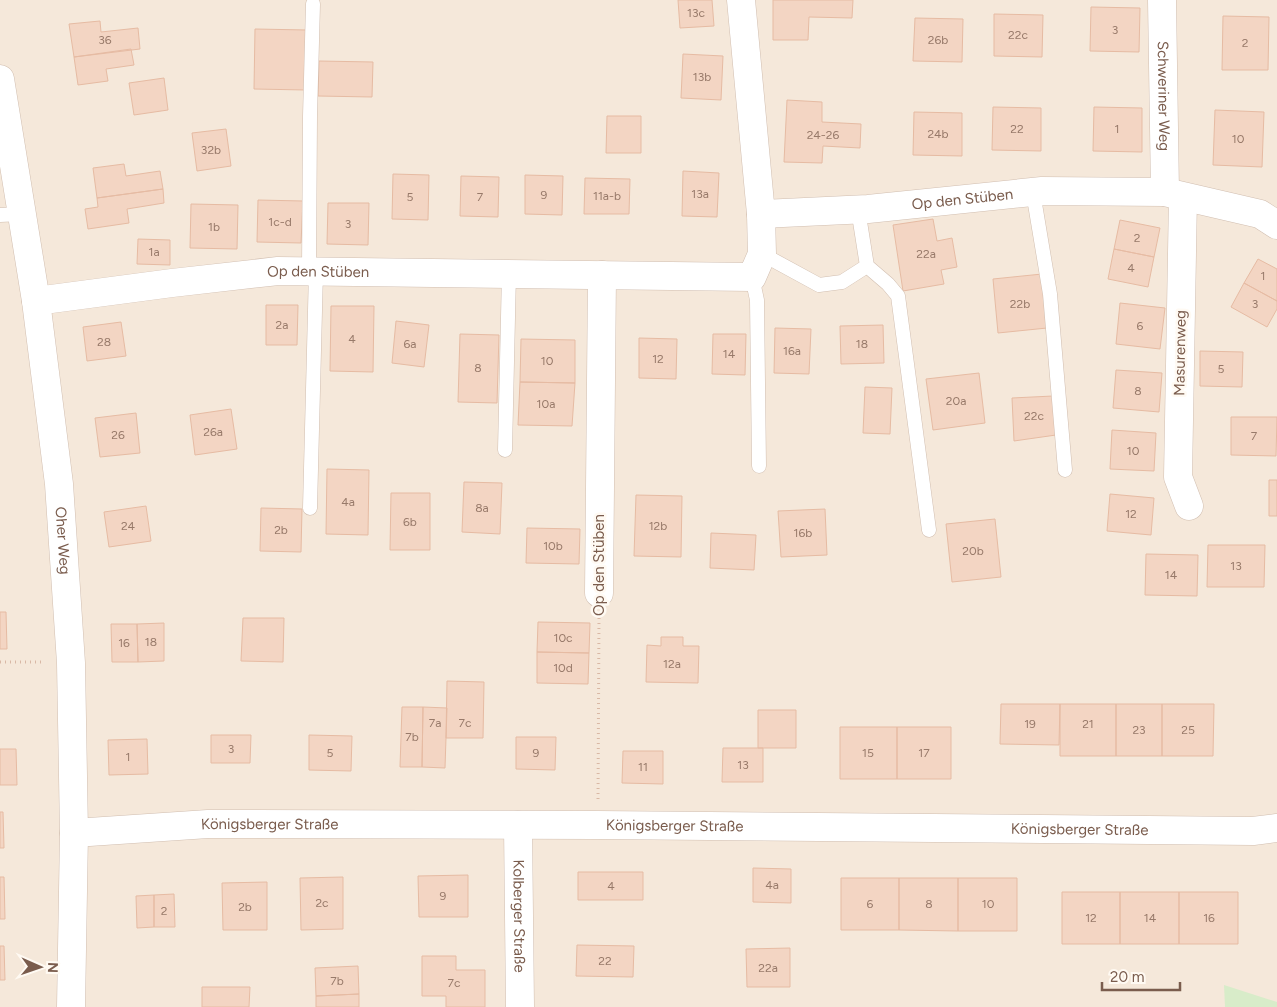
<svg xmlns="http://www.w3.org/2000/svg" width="1277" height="1007" font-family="Figtree,sans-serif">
	<rect width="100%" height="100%" fill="#fdf6ec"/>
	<path fill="#f5e8da" d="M0 0H1277V1007H0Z"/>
	<path fill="#d8ecc9" d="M1224 985 1277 1002V1007H1225Z"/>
	<path fill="#f3d5c3" stroke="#e6bba3" d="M678 0H712L714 26 680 28Z
		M773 0H853L852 18 809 17 808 40H773Z
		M1091 7 1140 8 1139 52 1090 51Z
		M994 14 1043 15 1042 57 994 56Z
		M1223 16 1269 17 1268 70H1222Z
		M915 18 963 19 962 62 913 61Z
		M100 21 101 32 138 28 140 49 74 57 69 24Z
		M255 29 307 30 306 90 254 89Z
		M131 49 134 65 106 69 108 81 78 85 74 57Z
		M683 54 723 56 721 100 681 98Z
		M319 61 373 62 372 97 318 96Z
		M164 78 168 110 134 115 129 83Z
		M787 100 822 102V122L861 124 860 148 823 146 822 163 784 162Z
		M993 107 1041 108V151L992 150Z
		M1094 107 1142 108V152L1093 151Z
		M1215 110 1264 112 1262 167 1213 165Z
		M914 112 962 113V156L913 155Z
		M607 116H641V153H606Z
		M226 129 231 166 197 171 192 133Z
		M124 164 126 176 160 171 163 189 97 198 93 168Z
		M683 171 719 173 717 217 682 216Z
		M393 174 429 175 428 220 392 219Z
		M525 175 563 176 562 215 525 214Z
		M461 176 499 177 498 217 460 216Z
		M585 178 630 179 629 214H584Z
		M163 189 164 203 127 209 129 223 88 229 85 209 98 207 97 198Z
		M258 200 303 201 301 243 257 242Z
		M328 203H369L368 245 327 244Z
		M191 204 238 205 237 249 190 248Z
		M933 219 937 241 952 238 957 267 941 270 944 284 903 291 893 225Z
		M1120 220 1160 228 1154 257 1114 249Z
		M138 239 170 240V265L137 264Z
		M1114 249 1154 257 1148 287 1108 279Z
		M1258 259 1277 269V301L1244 283Z
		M1042 274 1047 328 998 333 993 279Z
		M1244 283 1277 301V309L1267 327 1231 307Z
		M1120 303 1165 308 1160 349 1116 344Z
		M266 305H298L297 345H266Z
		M331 306H374L373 372 330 371Z
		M396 321 429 325 424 367 392 363Z
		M121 322 126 356 87 361 83 327Z
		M883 325 884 363 841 364 840 326Z
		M775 328 811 329 809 374 774 373Z
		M460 334 499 335 497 403 458 402Z
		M713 334H746L745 375 712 374Z
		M639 338 677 339 676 379 639 378Z
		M521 339 575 340V383L520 382Z
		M1200 351 1243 352 1242 387 1200 386Z
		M1116 370 1162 373 1159 412 1113 408Z
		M979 373 985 423 933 430 926 379Z
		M520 382 575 383 572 426 518 425Z
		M865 387 892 388 890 434 863 433Z
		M1053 396 1056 435 1014 441 1012 398Z
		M231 409 237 449 195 455 190 415Z
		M136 413 140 453 100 457 95 418Z
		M1231 417H1277L1276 456 1231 455Z
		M1112 430 1156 433 1154 471 1110 469Z
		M327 469 369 470 368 535 326 534Z
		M1269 480H1277V516H1269Z
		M464 482 502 483 500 534 462 532Z
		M391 493H430V550H390Z
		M1110 494 1154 498 1151 535 1107 531Z
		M636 495 682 496 681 557 634 556Z
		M146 506 151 541 109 547 104 512Z
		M261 508 302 509 301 552 260 551Z
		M825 509 827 555 781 557 778 511Z
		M995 519 1001 577 952 582 946 524Z
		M527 528 580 529 579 564 526 563Z
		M711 533 756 535 754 570 710 568Z
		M1208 545H1265L1264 587H1207Z
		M1146 554 1198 555 1197 596 1145 595Z
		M0 612H6L7 649H0Z
		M243 618H284L283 662 241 661Z
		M538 622 590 623 589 653 537 652Z
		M164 623V661L138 662 137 624Z
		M111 624H137L138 662H112Z
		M661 637H683V646H699L698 683 646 682 647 645 661 646Z
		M537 652 589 653 588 684 537 683Z
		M447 681 484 682 483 738H446Z
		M1001 704H1060L1059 745 1000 744Z
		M1060 704H1116V756H1060Z
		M1116 704H1162V756H1116Z
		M1162 704H1214L1213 756H1162Z
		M402 707H423L422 767H400Z
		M423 707 447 708 445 768 422 767Z
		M758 710H796V748H758Z
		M840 727H897V779H840Z
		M897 727H951V779H897Z
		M211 735H251L250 763H211Z
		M309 735 352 736 351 771 309 770Z
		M516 737H556L555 770 516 769Z
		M147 739 148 774 109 775 108 740Z
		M723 748H763V782H722Z
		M0 749H16L17 785H0Z
		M623 751H663V784L622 783Z
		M0 812H3L4 848H0Z
		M753 868 791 869V903L753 902Z
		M578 872H643V900H578Z
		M468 875V917H419L418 876Z
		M0 877H4L5 919H0Z
		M343 877V929L301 930 300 878Z
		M841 878H899V930H841Z
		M899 878H958V931L899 930Z
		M958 878H1017V931H958Z
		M267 882V930H223L222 883Z
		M1062 892H1120V944H1062Z
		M1120 892H1179V944H1120Z
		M1179 892H1238V944H1179Z
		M174 894 175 927H154V895Z
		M154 895V927L137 928 136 896Z
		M577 945 634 946 633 977 576 976Z
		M0 946H4L5 980H0Z
		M790 948V987H747L746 949Z
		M422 956H456V970H485V1007H446V996H422Z
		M358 966 359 994 316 996 315 968Z
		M202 987H250L249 1007H202Z
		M359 994V1007H316V996Z"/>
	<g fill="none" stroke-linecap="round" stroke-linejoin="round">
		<g stroke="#d1beb0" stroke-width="15">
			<path id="service" d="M1033 192 1050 294 1065 470
				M0 215 22 214
				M762 254 819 285 842 282 867 266 858 209
				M867 266 888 284 898 296 929 530
				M309 271 310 116 313 4
				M752 277 757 300 759 466
				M505 450 509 273
				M310 508 316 271"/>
		</g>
		<g stroke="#d1beb0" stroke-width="29">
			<g id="minor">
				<path id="s1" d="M1162 0 1165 192"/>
				<path d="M1183 197 1178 477 1189 506"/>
				<path id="s2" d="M761 214 868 209 1042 191 1165 192 1260 214 1277 225"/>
				<path id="s3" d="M36 301 172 283 278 271 752 277 762 254 761 214 741 0"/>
				<path d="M599 593 602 275"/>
				<path id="s4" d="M518 825 520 1007"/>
				<path id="s5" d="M74 833 208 824 598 825 1253 831 1277 828"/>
			</g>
		</g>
		<g stroke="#d1beb0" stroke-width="29">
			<g id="tertiary">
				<path id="s6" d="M0 79 36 301 59 484 71 663 74 833 71 1007"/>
			</g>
		</g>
		<path stroke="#d9b8a5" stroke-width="3" stroke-dasharray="1 4" stroke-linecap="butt" d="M0 662H45
			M598 799 599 618"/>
		<use href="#service" stroke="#fff" stroke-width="14"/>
		<use href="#minor" stroke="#fff" stroke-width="28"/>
		<use href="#tertiary" stroke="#fff" stroke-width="28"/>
	</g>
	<g text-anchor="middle" stroke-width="5" stroke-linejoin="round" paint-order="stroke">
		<g font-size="12" fill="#987a6a">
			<text x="696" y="17">13c</text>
			<text x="1115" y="34">3</text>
			<text x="1018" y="39">22c</text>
			<text x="105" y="44">36</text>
			<text x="938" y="44">26b</text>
			<text x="1245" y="47">2</text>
			<text x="702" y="81">13b</text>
			<text x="1017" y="133">22</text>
			<text x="1117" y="133">1</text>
			<text x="938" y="138">24b</text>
			<text x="823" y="139">24-26</text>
			<text x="1238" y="143">10</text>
			<text x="211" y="154">32b</text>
			<text x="700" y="198">13a</text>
			<text x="544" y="199">9</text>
			<text x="607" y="200">11a-b</text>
			<text x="410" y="201">5</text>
			<text x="480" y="201">7</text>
			<text x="280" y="226">1c-d</text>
			<text x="348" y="228">3</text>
			<text x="214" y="231">1b</text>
			<text x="1137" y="242">2</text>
			<text x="154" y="256">1a</text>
			<text x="926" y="258">22a</text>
			<text x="1131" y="272">4</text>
			<text x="1263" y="280">1</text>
			<text x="1020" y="308">22b</text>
			<text x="1255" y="308">3</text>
			<text x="282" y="329">2a</text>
			<text x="1140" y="330">6</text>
			<text x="352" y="343">4</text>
			<text x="104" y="346">28</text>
			<text x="410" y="348">6a</text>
			<text x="862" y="348">18</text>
			<text x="792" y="355">16a</text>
			<text x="729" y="358">14</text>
			<text x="658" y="363">12</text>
			<text x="547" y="365">10</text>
			<text x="478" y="372">8</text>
			<text x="1221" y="373">5</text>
			<text x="1138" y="395">8</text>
			<text x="956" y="405">20a</text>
			<text x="546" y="408">10a</text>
			<text x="1034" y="420">22c</text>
			<text x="213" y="436">26a</text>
			<text x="118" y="439">26</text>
			<text x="1254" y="440">7</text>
			<text x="1133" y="455">10</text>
			<text x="348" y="506">4a</text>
			<text x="482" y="512">8a</text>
			<text x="1131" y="518">12</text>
			<text x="410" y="526">6b</text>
			<text x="128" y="530">24</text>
			<text x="658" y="530">12b</text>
			<text x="281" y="534">2b</text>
			<text x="803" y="537">16b</text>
			<text x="553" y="550">10b</text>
			<text x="973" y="555">20b</text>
			<text x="1236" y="570">13</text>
			<text x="1171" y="579">14</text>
			<text x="563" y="642">10c</text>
			<text x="151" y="646">18</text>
			<text x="124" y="647">16</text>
			<text x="672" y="668">12a</text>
			<text x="563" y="672">10d</text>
			<text x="435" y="727">7a</text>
			<text x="465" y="727">7c</text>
			<text x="1030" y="728">19</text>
			<text x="1088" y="728">21</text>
			<text x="1139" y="734">23</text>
			<text x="1188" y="734">25</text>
			<text x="412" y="741">7b</text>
			<text x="231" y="753">3</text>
			<text x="330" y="757">5</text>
			<text x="536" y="757">9</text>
			<text x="868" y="757">15</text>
			<text x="924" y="757">17</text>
			<text x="128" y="761">1</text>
			<text x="743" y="769">13</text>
			<text x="643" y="771">11</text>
			<text x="772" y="889">4a</text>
			<text x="611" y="890">4</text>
			<text x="443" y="900">9</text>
			<text x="322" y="907">2c</text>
			<text x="870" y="908">6</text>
			<text x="929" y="908">8</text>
			<text x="988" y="908">10</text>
			<text x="245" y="911">2b</text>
			<text x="164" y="915">2</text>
			<text x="1091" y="922">12</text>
			<text x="1150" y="922">14</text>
			<text x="1209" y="922">16</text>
			<text x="605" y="965">22</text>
			<text x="768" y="972">22a</text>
			<text x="337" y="985">7b</text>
			<text x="454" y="987">7c</text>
		</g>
		<g font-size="15" fill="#7a5c4d" stroke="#fffaf3">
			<text dy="5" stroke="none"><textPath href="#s1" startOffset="96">Schweriner Weg</textPath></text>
			<text dy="5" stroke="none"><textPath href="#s2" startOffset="202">Op den Stüben</textPath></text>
			<text dy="5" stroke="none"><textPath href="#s3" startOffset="284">Op den Stüben</textPath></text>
			<text transform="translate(1180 353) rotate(-89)" y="5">Masurenweg</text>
			<text dy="5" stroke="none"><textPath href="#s6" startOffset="466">Oher Weg</textPath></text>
			<text transform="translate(599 565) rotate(-90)" y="5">Op den Stüben</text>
			<text dy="5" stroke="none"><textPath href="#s5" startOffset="196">Königsberger Straße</textPath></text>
			<text dy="5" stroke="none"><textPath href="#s5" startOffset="601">Königsberger Straße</textPath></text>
			<text dy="5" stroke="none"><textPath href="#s5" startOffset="1006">Königsberger Straße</textPath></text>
			<text dy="5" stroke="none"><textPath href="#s4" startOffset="91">Kolberger Straße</textPath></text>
		</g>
	</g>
	<g transform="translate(40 967) rotate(92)" stroke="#fffaf3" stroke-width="4" paint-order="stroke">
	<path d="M0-4L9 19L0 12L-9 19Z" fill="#7a5c4d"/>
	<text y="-8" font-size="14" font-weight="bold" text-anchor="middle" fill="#7a5c4d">N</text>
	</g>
	<path d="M1102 982v8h78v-8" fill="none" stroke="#7a5c4d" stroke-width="2.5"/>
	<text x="1110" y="982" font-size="15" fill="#7a5c4d" stroke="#fffaf3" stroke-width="4" paint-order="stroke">20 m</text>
</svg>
